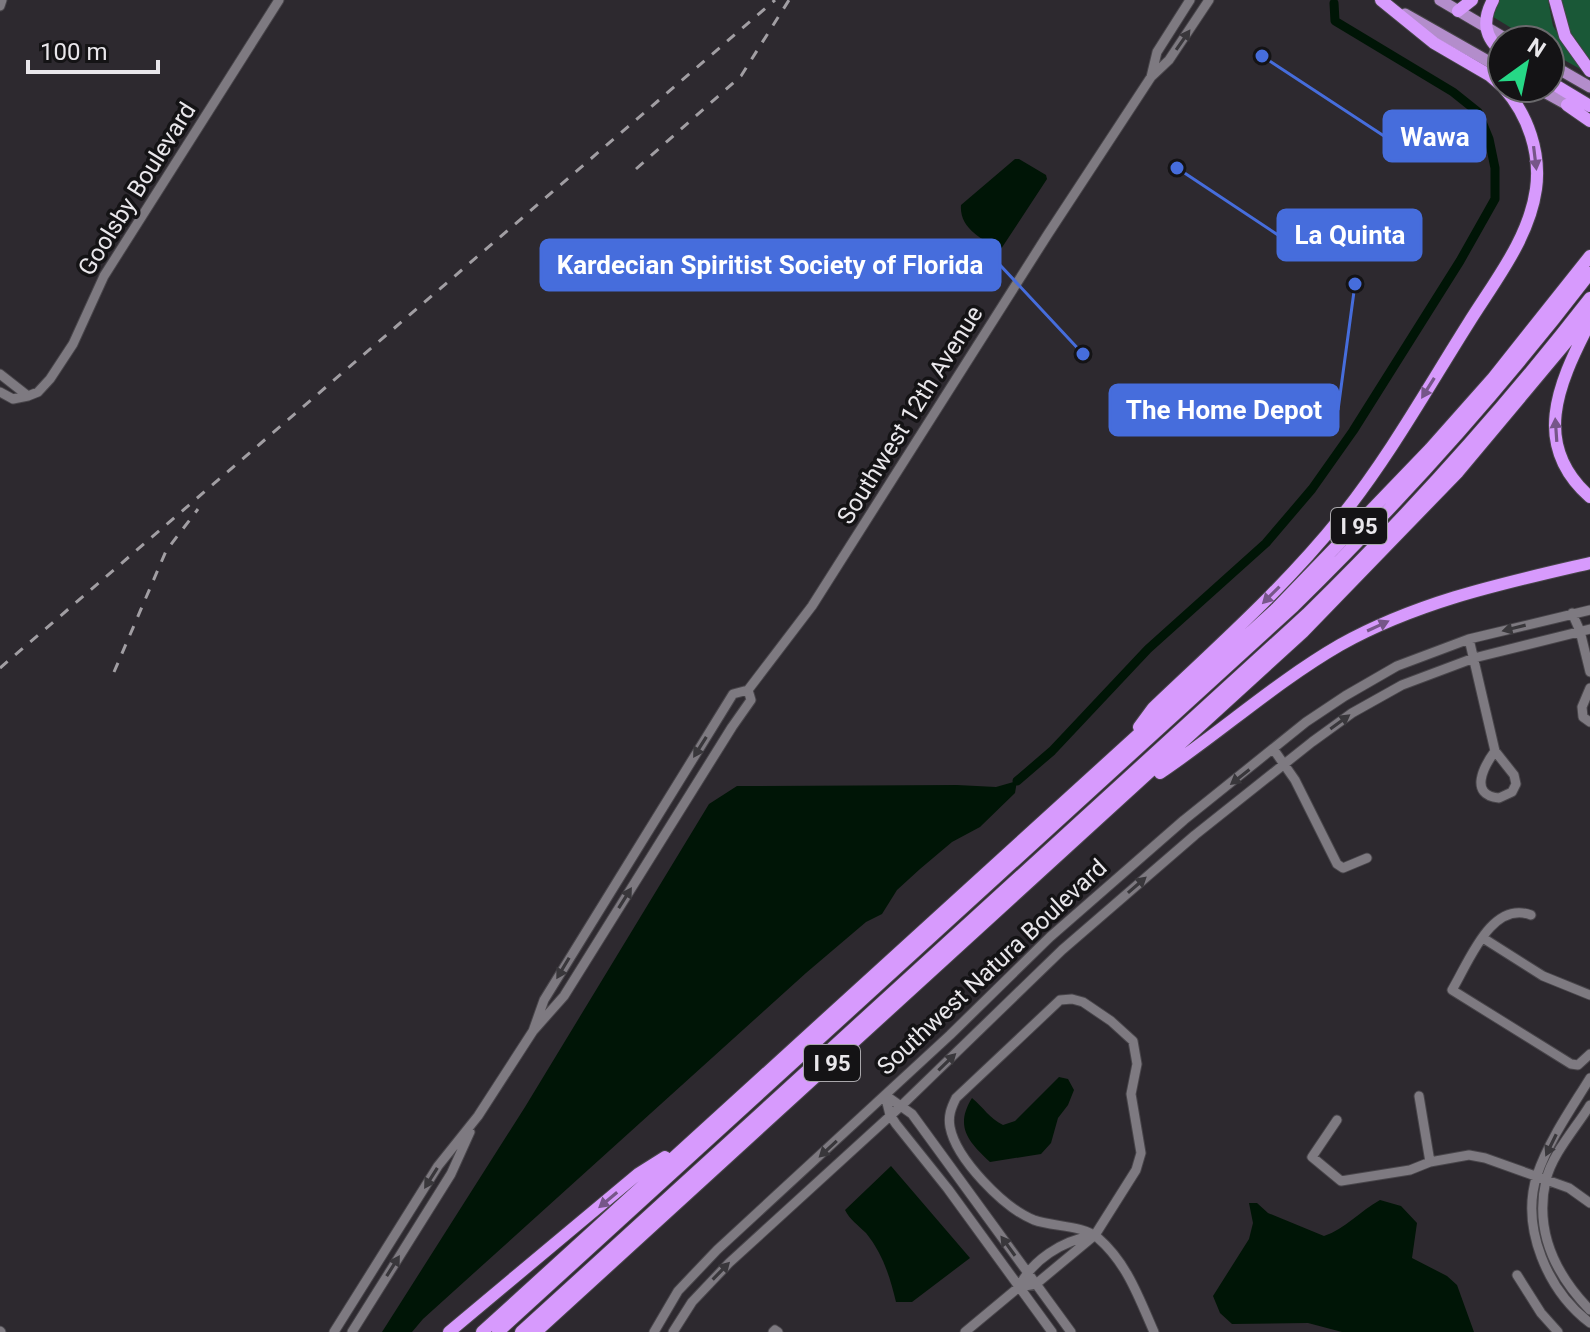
<svg xmlns="http://www.w3.org/2000/svg" width="1590" height="1332" font-family="Roboto,sans-serif">
	<rect width="100%" height="100%" fill="#2d292f"/>
	<path fill="#1a5837" d="M1497 0H1548L1553 26 1582 70 1550 52V40H1531L1490 15Z
		M1559 0H1590V61L1575 38 1572 39Z"/>
	<path fill="#001506" d="M1015 159H1019L1046 175 1047 179 1001 249C982 240 959 228 961 205Z
		M1017 781 1015 793 980 827 952 842 920 869 897 890 882 914 866 922 806 973 423 1319 412 1332H382L525 1107 709 804 737 786 957 785 996 787Z
		M1059 1077 1068 1079 1074 1090 1068 1105 1058 1118 1051 1143 1041 1154 990 1162C969 1142 954 1127 972 1098 984 1108 989 1118 1003 1125L1015 1121Z
		M891 1166 970 1258 912 1302H896C890 1277 883 1254 866 1233 858 1225 850 1220 845 1210Z
		M1380 1200 1401 1206 1417 1223 1412 1258 1447 1276 1457 1285 1474 1332H1342L1308 1323 1232 1324 1220 1313 1213 1296 1249 1239 1253 1223 1249 1203H1257L1268 1213 1324 1236C1345 1229 1360 1211 1380 1200Z"/>
	<g fill="none" stroke-linecap="round" stroke-linejoin="round">
		<path stroke="#001506" stroke-width="9" d="M1017 781 1052 751 1148 649 1266 543 1312 489 1353 431 1460 261 1495 199V168L1489 139 1478 112 1453 92 1335 21 1334 3"/>
		<g stroke="#48454a" stroke-width="11">
			<path id="minor" d="M0 6 2 0
				M1151 77 1157 52 1190 0
				M0 374 28 396
				M0 392 13 399 28 396 38 392 50 379 73 344 104 276 279 0
				M1572 613 1580 631 1590 672
				M1469 639 1495 751 1514 775 1516 784 1512 792 1499 798C1468 795 1484 766 1495 751
				M1590 688 1582 707 1583 717 1590 722
				M1274 750 1295 780 1337 864 1343 868 1367 858
				M1531 915C1491 900 1469 962 1452 990L1571 1064 1578 1065 1590 1054
				M1483 938 1543 976 1590 995
				M533 1031 544 1000 733 694 748 690 812 606 1048 234 1151 77 1169 60 1209 0
				M1590 1078C1571 1109 1549 1140 1537 1175 1520 1228 1548 1291 1590 1323
				M885 1095 912 1114 1071 1332
				M885 1095 890 1115 896 1124 948 1189 1052 1332
				M1419 1096 1430 1162 1469 1155 1485 1158 1569 1188 1590 1203
				M1590 1105C1576 1128 1552 1154 1546 1180 1534 1232 1556 1275 1590 1310
				M1337 1120 1312 1157 1341 1181 1410 1170 1430 1162
				M1517 1275 1541 1313 1558 1332
				M1019 1287C1032 1260 1062 1241 1091 1236
				M0 1331 1 1332
				M334 1332 438 1166 478 1116 533 1031 564 996 732 727 751 700 748 690
				M352 1332 451 1174 470 1132
				M654 1332 678 1291 717 1250 950 1035 1050 937 1184 820 1306 722 1345 696 1397 666 1469 639 1590 610
				M673 1332 692 1302 729 1263 901 1106 1062 950 1195 835 1312 742 1352 713 1402 685 1474 658 1590 629
				M773 1332 775 1330 778 1332
				M965 1332 1019 1287 1036 1284 1095 1235 1136 1170 1141 1153 1131 1094 1137 1064 1133 1041 1111 1021 1083 1002 1072 999 1060 1000 956 1098C951 1108 948 1116 950 1127 956 1159 1004 1208 1034 1220 1053 1227 1083 1225 1098 1238 1127 1263 1139 1298 1154 1332"/>
		</g>
		<g stroke="#48454a" stroke-width="13">
			<path id="major" d="M1440 0 1508 40
				M1405 14 1502 69
				M1550 64 1590 87
				M1537 88 1575 109"/>
		</g>
		<g stroke="#48454a" stroke-width="14">
			<path id="highway" d="M1381 0 1434 43 1489 75 1502 86
				M1493 0C1482 20 1484 37 1502 52
				M1555 0 1565 36 1590 71
				M1458 11 1472 0
				M1550 82 1590 106
				M1567 105 1590 121
				M1588 326C1558 385 1531 445 1590 497
				M1139 727 1153 708C1218 646 1285 587 1341 517 1389 457 1427 389 1468 324 1494 282 1529 239 1536 189 1541 153 1528 115 1504 88
				M1160 773C1221 732 1276 682 1340 645 1419 601 1504 583 1590 563
				M449 1332 638 1174 665 1157
				M482 1332 1277 608 1430 449 1493 378 1590 256
				M498 1332 1294 606C1400 502 1500 391 1590 273
				M521 1332 1307 614C1408 515 1503 410 1590 298
				M536 1332 1303 632 1458 472 1590 314"/>
		</g>
		<use href="#minor" stroke="#7e7a81" stroke-width="9"/>
		<use href="#major" stroke="#b38dcb" stroke-width="11"/>
		<use href="#highway" stroke="#d79afd" stroke-width="12"/>
		<path stroke="#a19ea3" stroke-width="3" stroke-dasharray="10 10" stroke-linecap="butt" d="M636 169 741 76 789 0
			M0 668 775 0
			M114 672 166 551 198 509"/>
	</g>
	<defs><path id="oneway-solid" d="M-6-.8H1V-3.2L6.5 0L1 3.2V.8H-6Z" transform="scale(2)"/></defs>
	<g fill="#39373b">
		<use href="#oneway-solid" transform="translate(1183 40) rotate(-55)"/>
		<use href="#oneway-solid" transform="translate(1514 628) rotate(166)"/>
		<use href="#oneway-solid" transform="translate(1340 722) rotate(-36)"/>
		<use href="#oneway-solid" transform="translate(700 747) rotate(122)"/>
		<use href="#oneway-solid" transform="translate(1240 777) rotate(142)"/>
		<use href="#oneway-solid" transform="translate(1137 885) rotate(-41)"/>
		<use href="#oneway-solid" transform="translate(625 898) rotate(-58)"/>
		<use href="#oneway-solid" transform="translate(563 968) rotate(121)"/>
		<use href="#oneway-solid" transform="translate(947 1062) rotate(-44)"/>
		<use href="#oneway-solid" transform="translate(1551 1145) rotate(116)"/>
		<use href="#oneway-solid" transform="translate(828 1149) rotate(137)"/>
		<use href="#oneway-solid" transform="translate(431 1178) rotate(122)"/>
		<use href="#oneway-solid" transform="translate(1008 1246) rotate(-126)"/>
		<use href="#oneway-solid" transform="translate(393 1266) rotate(-58)"/>
		<use href="#oneway-solid" transform="translate(721 1271) rotate(-46)"/>
	</g>
	<g fill="#765689">
		<use href="#oneway-solid" transform="translate(1535 158) rotate(83)"/>
		<use href="#oneway-solid" transform="translate(1428 388) rotate(122)"/>
		<use href="#oneway-solid" transform="translate(1556 430) rotate(-94)"/>
		<use href="#oneway-solid" transform="translate(1271 595) rotate(135)"/>
		<use href="#oneway-solid" transform="translate(1378 626) rotate(-25)"/>
		<use href="#oneway-solid" transform="translate(608 1200) rotate(140)"/>
	</g>
	<g text-anchor="middle" stroke-width="7" stroke-linejoin="round" paint-order="stroke">
		<g fill="#141315" stroke="#a9a7ab" stroke-width="2">
			<rect x="1331" y="508" width="56" height="36" rx="6"/>
			<rect x="804" y="1045" width="56" height="36" rx="6"/>
		</g>
		<g font-size="22" font-weight="bold" fill="#e9e7eb">
			<text x="1359" y="534">I 95</text>
			<text x="832" y="1071">I 95</text>
		</g>
		<g font-size="24" fill="#e9e7eb" stroke="#141315">
			<text transform="translate(137 189) rotate(-58)" y="8">Goolsby Boulevard</text>
			<text transform="translate(910 415) rotate(-58)" y="8">Southwest 12th Avenue</text>
			<text transform="translate(992 967) rotate(-43)" y="8">Southwest Natura Boulevard</text>
		</g>
	</g>
	<path fill="none" stroke="#466ddc" stroke-width="3" d="M1262 56L1384 136M1177 168L1278 235M1083 354L1000 265M1355 284L1338 410"/>
	<g fill="#466ddc" stroke="#141315" stroke-width="3">
		<circle cx="1262" cy="56" r="8"/>
		<circle cx="1177" cy="168" r="8"/>
		<circle cx="1083" cy="354" r="8"/>
		<circle cx="1355" cy="284" r="8"/>
	</g>
	<g fill="#466ddc" stroke="#466ddc" stroke-width="3">
		<rect x="1384" y="111" width="101" height="50" rx="8"/>
		<rect x="1278" y="210" width="143" height="50" rx="8"/>
		<rect x="541" y="240" width="459" height="50" rx="8"/>
		<rect x="1110" y="385" width="228" height="50" rx="8"/>
	</g>
	<g font-size="26" text-anchor="middle" font-weight="bold" fill="#fff">
		<text x="1435" y="146">Wawa</text>
		<text x="1350" y="244">La Quinta</text>
		<text x="770" y="274">Kardecian Spiritist Society of Florida</text>
		<text x="1224" y="419">The Home Depot</text>
	</g>
	<g transform="translate(1526 64) rotate(33)"><circle r="38" fill="#141315" stroke="#69686b" stroke-width="2"/>
	<path d="M0-6L14 30L0 20L-14 30Z" fill="#26d886"/>
	<text y="-12" font-size="22" font-weight="bold" text-anchor="middle" fill="#e9e7eb">N</text>
	</g>
	<path d="M28 60v12h130v-12" fill="none" stroke="#e9e7eb" stroke-width="4"/>
	<text x="40" y="60" font-size="24" fill="#e9e7eb" stroke="#141315" stroke-width="6" paint-order="stroke">100 m</text>
</svg>
